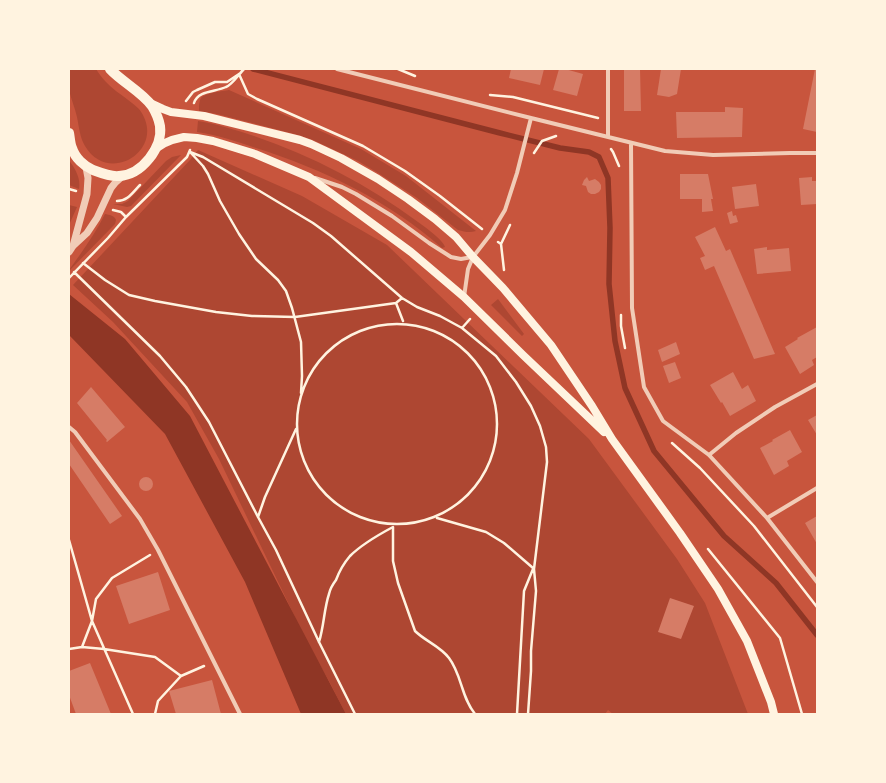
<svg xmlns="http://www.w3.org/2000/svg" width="886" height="783" font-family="'Space Grotesk',sans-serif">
	<rect width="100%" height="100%" fill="#c8553d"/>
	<path fill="#ae4732" d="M69 69H96C108 89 123 94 139 109 169 148 109 187 85 146 80 138 79 127 77 117 75 108 71 99 69 90 68 84 69 76 69 69Z
		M229 90 361 149 406 176 476 231C470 233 465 232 458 230L417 198 378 173 358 161 313 140 298 135 217 114 199 111C199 107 199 101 201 98 205 93 223 91 229 90Z
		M198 121C217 124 236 130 254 136 313 156 368 185 418 222 425 227 443 240 445 247L442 248C389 201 323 169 256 148 236 141 217 135 197 132Z
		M198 150 302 196 387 245 589 439 677 559 705 603 748 714H613L608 710 605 714H346L329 681 306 640 219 459 187 402 113 322 73 285 190 160Z
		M181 155 131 206 127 207 113 204H122L128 201 166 161 172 157Z
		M69 160C75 169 81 178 79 189L69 185Z
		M69 205 77 207 69 225Z
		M105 214C109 215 114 215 116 220L115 224 69 271V270C82 252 95 234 105 214Z
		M498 299 524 334 522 336 491 305Z"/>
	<path fill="#8f3625" d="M69 294 125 339 190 416 346 714H301L245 582 165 434 69 335Z"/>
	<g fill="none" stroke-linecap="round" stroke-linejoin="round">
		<path stroke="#8f3625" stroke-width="5.5" d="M253 69 500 133 560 148 589 152 599 157 608 178 610 228 609 284 615 341 625 388 654 451 724 536 776 583 817 635"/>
	</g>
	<path fill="#d67c66" d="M511 69H544L540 85 509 78Z
		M559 69H565L583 74 577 96 553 90Z
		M624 69H640L641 111H624Z
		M661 69H681L677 94 669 97 657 95Z
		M815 69H817V132L803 129Z
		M725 107 743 108 742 137 677 138 676 112H725Z
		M680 174H708L713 199H711L713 211 702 212V199H680Z
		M587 177 589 181 595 179 599 182 601 185V189L599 192 595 194H591L588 192 586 186 582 185 584 180Z
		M812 177V181H817V204L801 205 799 178Z
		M756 184 759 206 735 209 732 187Z
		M732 211 733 216 736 215 738 222 730 224 727 213Z
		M715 227 726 251 730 249 775 354 754 359 714 266 705 270 700 258 705 256 695 237Z
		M767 247V250L789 248 791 271 757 274 754 249Z
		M817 327V357L812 360 814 365 800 374 785 347 798 339 797 338Z
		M676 342 680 354 662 362 658 350Z
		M675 362 681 378 669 383 663 366Z
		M733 372 742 389 748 385 756 401 730 416 722 402 721 403 710 385Z
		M91 387 125 427 107 442 106 441 107 440 77 403Z
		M817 415V435L808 420Z
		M790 430 802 452 787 461 789 466 774 475 760 448 773 441 772 440Z
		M69 440 122 516 110 524 69 464Z
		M139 484a7 7 0 1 1 14 0a7 7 0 1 1-14 0Z
		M817 516V544L805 523Z
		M158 572 170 610 129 624 116 586Z
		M670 598 694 606 681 639 658 632Z
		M90 663 111 714H76L69 695V671Z
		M212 680 221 714H176L169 691Z"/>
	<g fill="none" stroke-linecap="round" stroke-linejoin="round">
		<path stroke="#fff3e0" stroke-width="2.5" d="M398 69 415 76
			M239 74 248 94 257 99 363 146 405 171 440 196 482 229
			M490 95 513 97 598 118
			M186 101 193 92 197 90 215 82H227L239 74
			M194 103C198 90 216 92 226 87 232 85 239 74 244 69
			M611 149 613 152 619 166
			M190 152 203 157 313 223 331 236 402 298 417 307 440 316 462 328 496 356 516 382 531 406 540 426 546 447 547 462 534 569 536 591 531 651V671L528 714
			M191 153 203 166 208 174 220 201 239 234 256 259 278 280 286 291 292 308 301 342 302 376 301 393
			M534 153 542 141 556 136
			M69 189 76 191
			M117 201C128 201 133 192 140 185
			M113 210 121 212 126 217
			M498 242 501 244 504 270
			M501 244 510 225
			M83 263 105 280 129 295 155 301 216 312 252 316 295 317 396 303 402 298
			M74 272 160 356 186 387 209 422 258 517 276 550 319 642 355 714
			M69 278 108 238 126 217 187 157 190 150
			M396 303 403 321
			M621 315V326L625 348
			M297 424a100 100 0 1 1 200 0a100 100 0 1 1-200 0Z
			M462 328 470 319
			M672 443 700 468 754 526 817 607
			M258 517 265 497 296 429
			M437 518 486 532 504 543 533 568
			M69 540 92 621 133 714
			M708 549 780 638 802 714
			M319 642C324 626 324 609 329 594 330 589 333 584 336 580 339 572 344 563 350 556 362 544 378 535 393 527V561L398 583 415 631C425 641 440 646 449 658 462 675 461 697 475 714
			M82 647 92 621 96 599 112 578 150 555
			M69 649 82 647 104 649 155 657 181 676 204 666
			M155 714 158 701 181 676
			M517 714 524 591 533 569"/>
		<path stroke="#f1ccb7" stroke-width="4" d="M337 69 531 118 665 151 713 155 790 153H817
			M608 137V69
			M631 143 632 308 644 387 663 421 709 455 767 518 817 582
			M315 178 342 187 356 194 392 216 429 243 451 257 461 259 472 257
			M464 297 468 269 473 257 490 235 505 210 517 173 531 118
			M69 427 75 432 140 519 158 550 240 714
			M709 455 736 433 775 407 817 384
			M767 518 817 488"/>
		<path stroke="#f1ccb7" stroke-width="7" d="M73 246 87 194 88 178 86 167
			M69 252 73 246 87 233 97 218 111 188 115 183 124 175"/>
		<path stroke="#fff3e0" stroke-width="8" d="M150 103 163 109 171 112 204 116 300 140 311 144 341 158 378 179 408 199 435 219 456 237 473 257 503 288 551 345 592 406 612 439 680 533 718 589 747 641 771 702 774 714
			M154 150 165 143 172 140 184 137 197 138 213 141 255 154 309 177 411 252 464 297 523 355 604 432"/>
		<path stroke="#fff3e0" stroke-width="10" d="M69 133C70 138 70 144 72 148 75 158 84 166 93 170 101 173 111 177 119 176 142 175 163 147 160 126 159 120 155 111 152 106 142 92 122 82 110 69"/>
	</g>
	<rect width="886" height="783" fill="none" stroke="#fff3e0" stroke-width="140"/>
</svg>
